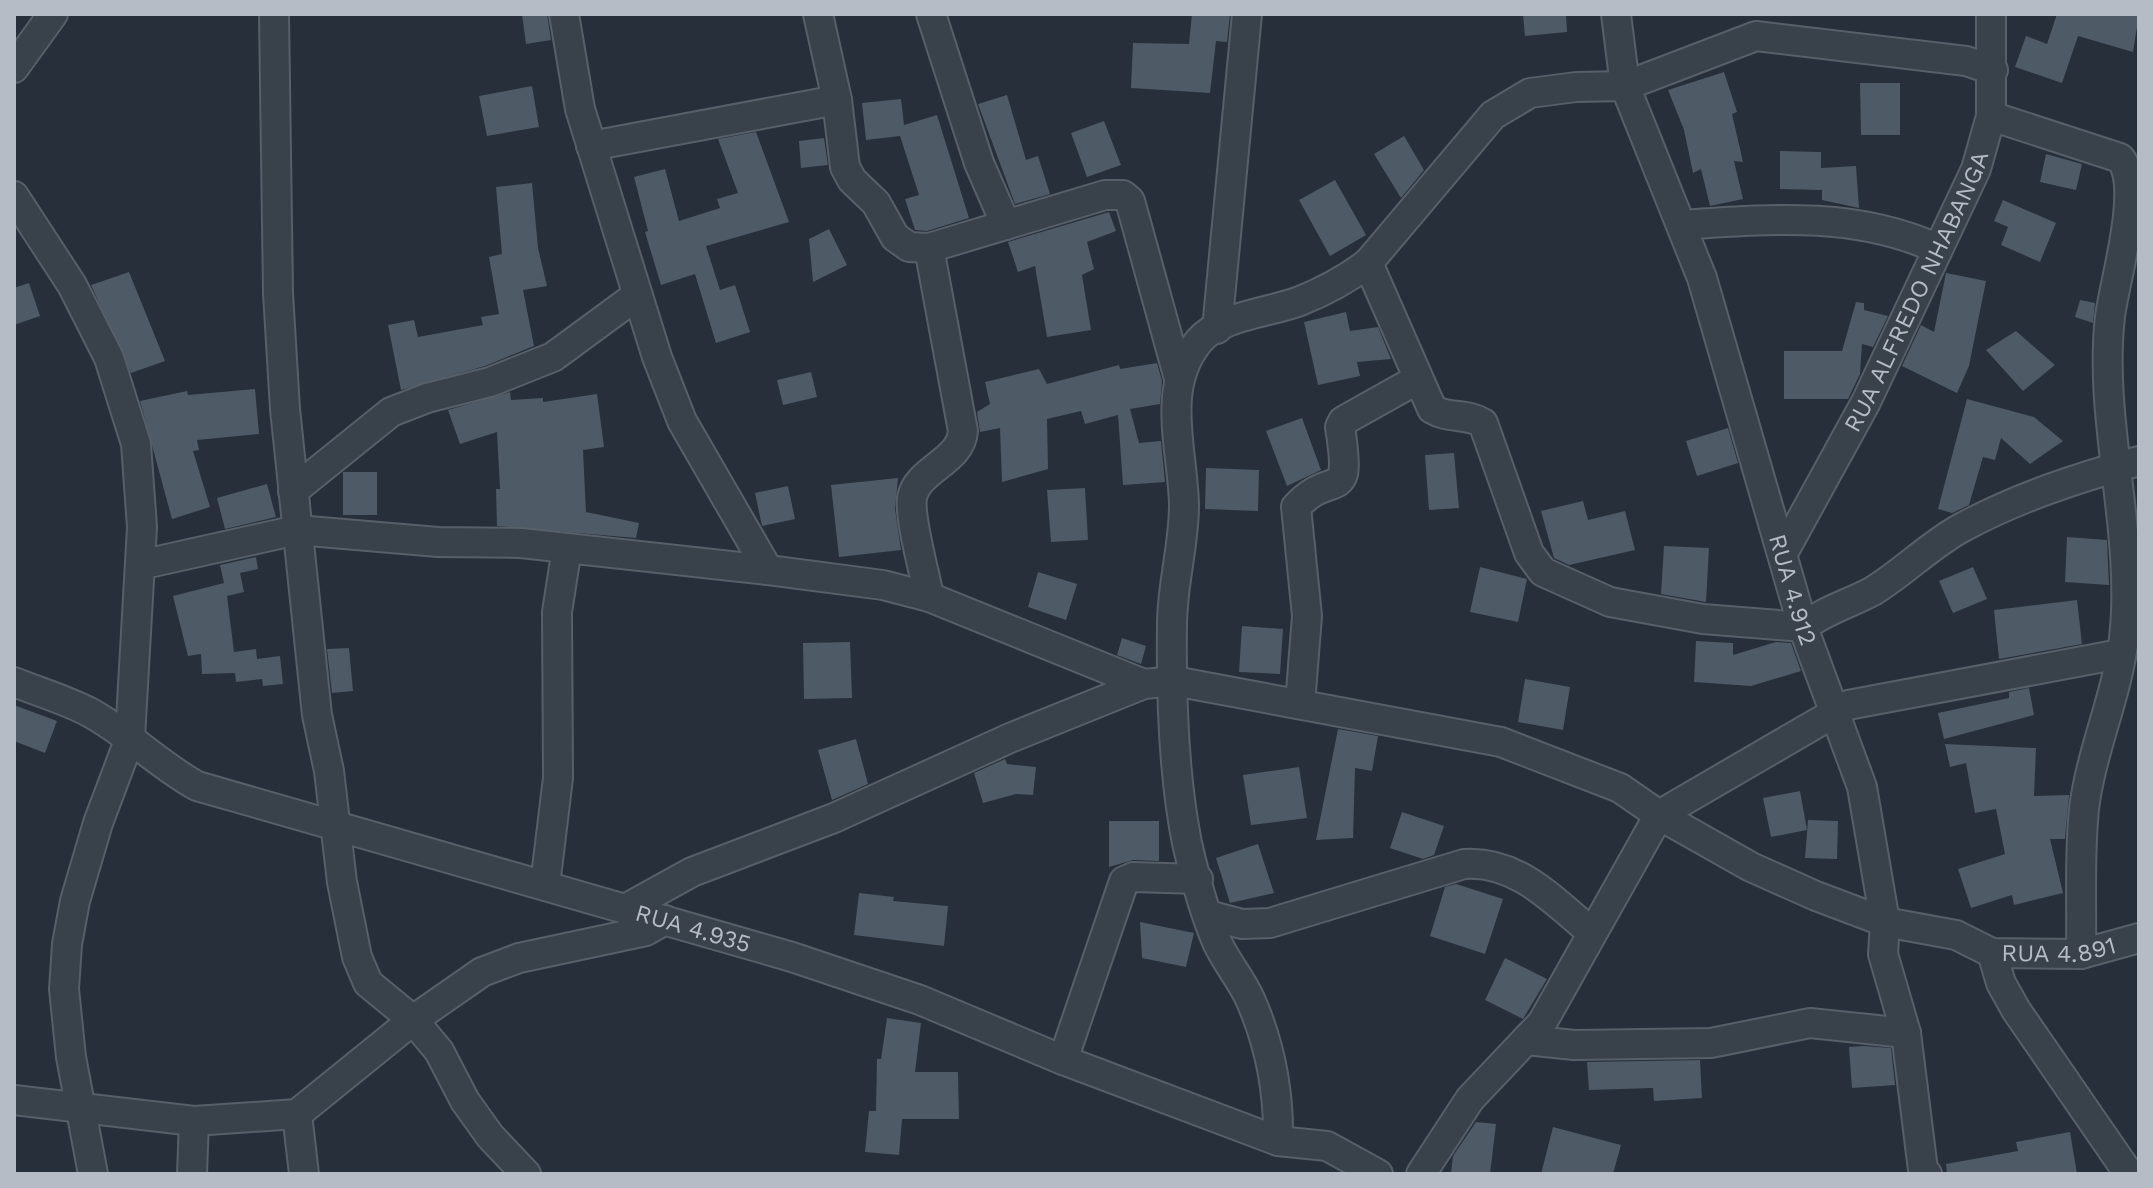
<svg xmlns="http://www.w3.org/2000/svg" width="2153" height="1188" font-family="'Work Sans',sans-serif">
	<rect width="100%" height="100%" fill="#262f3a"/>
	<path fill="#4e5a65" d="M522 14H547L551 40 526 44Z
		M1192 14H1230L1227 42 1216 41 1210 93 1131 88 1133 43 1189 44Z
		M1523 14H1566L1567 32 1525 36Z
		M2057 14H2139L2133 52 2078 36 2062 83 2015 67 2026 36 2047 44Z
		M1724 72 1737 112 1732 114 1743 162 1734 161 1743 199 1710 206 1701 169 1693 173 1684 130 1668 90Z
		M1860 83H1900V135H1861Z
		M532 86 539 127 487 136 479 96Z
		M1007 95 1026 160 1038 156 1050 194 1015 204 978 104Z
		M901 99 904 125 937 115 969 218 927 231 915 230 905 199 919 195 900 136 866 140 862 103Z
		M1104 121 1121 165 1087 177 1071 133Z
		M756 132 789 222 706 246 720 290 735 285 750 332 716 343 695 274 661 285 645 232 648 231 634 177 665 169 679 221 720 208 717 199 738 193 718 139Z
		M1404 136 1424 170 1401 198 1374 154Z
		M824 138 828 165 801 168 799 141Z
		M1780 151 1821 152V168L1856 166 1859 208 1822 200V190L1780 189Z
		M2046 154 2082 164 2076 190 2040 182Z
		M1335 180 1366 235 1330 256 1299 200Z
		M532 183 538 248 547 286 523 290 534 346 485 366 401 390 388 325 414 320 418 337 483 325 481 317 499 314 489 257 502 254 496 187Z
		M2003 200 2056 223 2040 262 2001 245 2008 227 1994 221Z
		M1109 212 1116 231 1087 242 1094 269 1082 275 1091 330 1047 337 1035 266 1018 272 1008 242Z
		M829 229 847 265 813 282 809 239Z
		M129 272 165 361 131 373 91 285Z
		M1946 273 1986 281 1969 366 1957 393 1902 366 1921 325 1934 332Z
		M29 283 40 316 14 325V288Z
		M2080 300 2095 303 2093 323 2075 317Z
		M1856 302 1864 303V310L1888 316 1873 347 1862 344 1860 374 1848 399H1784V351H1842Z
		M1346 312 1350 331 1378 327 1391 359 1357 362 1360 376 1318 385 1304 322Z
		M2016 331 2055 365 2023 391 1986 350Z
		M1157 363 1162 381 1160 404 1130 409 1139 443 1161 441 1165 482 1123 485 1118 415 1085 424 1081 411 1047 419 1048 469 1002 482 1000 428 980 432 977 412 990 404 985 382 1039 369 1047 384 1119 365 1120 369Z
		M811 372 817 397 783 405 777 380Z
		M255 389 259 434 197 440 199 450 193 451 210 507 172 519 140 401 187 391 188 395Z
		M510 392 511 400 543 398V402L597 394 604 447 583 450 586 512 639 523 636 538 497 526 496 489H500L497 432 460 444 448 410Z
		M1967 399 2034 417 2063 441 2030 464 2001 438 1995 460 1983 457 1969 505 1952 513 1938 509Z
		M1302 418 1321 470 1287 486 1266 431Z
		M1728 428 1738 463 1697 476 1686 441Z
		M1454 453 1459 508 1429 510 1425 455Z
		M1206 468 1259 470 1258 511 1205 509Z
		M343 472H377V515H343Z
		M898 478 895 509 901 550 839 557 831 485Z
		M267 484 276 517 225 529 217 498Z
		M788 486 795 519 762 526 755 493Z
		M1085 488 1088 540 1051 542 1047 490Z
		M1583 501 1588 520 1625 511 1635 550 1569 565 1554 558 1541 511Z
		M2067 537 2107 540 2109 585 2065 582Z
		M1664 546 1709 548 1706 602 1661 594Z
		M256 557 258 569 240 573 244 592 227 596 234 652 256 649 257 659 280 656 283 684 263 686 262 679 236 682 235 673 202 674 201 654 188 656 173 596 224 583 220 565Z
		M1480 567 1527 579 1518 622 1470 612Z
		M1973 567 1987 599 1953 613 1939 581Z
		M1038 572 1077 584 1066 620 1028 607Z
		M2077 600 2082 644 1999 659 1994 610Z
		M1242 626 1283 629 1280 674 1239 672Z
		M1122 638 1146 646 1141 664 1117 655Z
		M1696 641 1733 643V655L1776 642 1791 643 1801 671 1751 686 1694 682Z
		M850 642 852 698 804 699 803 643Z
		M349 648 353 691 332 693 327 649Z
		M1525 679 1570 687 1563 730 1518 722Z
		M2029 688 2034 715 1944 739 1938 713 2009 698V692Z
		M14 705 57 721 45 753 14 741Z
		M1338 729 1378 736 1372 771 1355 768 1353 838 1316 840Z
		M856 739 868 784 832 800 818 750Z
		M1945 744 2036 748 2034 796 2069 795 2065 839H2050L2063 893 2014 905 2012 895 1971 908 1958 869 2005 854 1996 809 1975 813 1966 763 1950 767Z
		M1005 759 1007 764 1036 767 1033 795 1016 794 983 803 974 773Z
		M1299 767 1307 818 1251 825 1243 775Z
		M1800 791 1807 830 1771 837 1763 798Z
		M1402 812 1444 826 1434 855 1423 859 1390 848Z
		M1808 820 1838 821 1837 859 1805 858Z
		M1109 821H1159V861L1133 860 1109 867Z
		M1258 844 1274 893 1230 903 1216 858Z
		M1456 884 1503 899 1485 954 1430 936 1445 887Z
		M859 893 894 897 893 901 948 906 944 946 854 935Z
		M1140 922 1194 933 1186 967 1142 958Z
		M1505 958 1547 979 1523 1019 1485 1000Z
		M887 1018 921 1023 915 1072H958L959 1119H902L899 1155 865 1152 869 1111H876L877 1059H881Z
		M1864 1046 1891 1048 1895 1085 1852 1088 1849 1047Z
		M1700 1060 1702 1098 1654 1101 1653 1088 1589 1090 1587 1062Z
		M1476 1122 1496 1124 1490 1174 1451 1173 1453 1156Z
		M1553 1127 1621 1145 1613 1174H1541Z
		M2070 1132 2077 1174H1947L1946 1164 2018 1151 2016 1142Z"/>
	<g fill="none" stroke-linecap="round" stroke-linejoin="round">
		<g stroke="#575f69" stroke-width="32">
			<g id="street">
				<path d="M274 14 278 293 285 409 317 715 329 771 342 882 357 957 368 983 413 1020 439 1051 465 1101 490 1136 526 1174"/>
				<path d="M564 14 580 109 657 357 682 421 768 570"/>
				<path d="M818 14 837 100 845 167 852 180 876 203 895 237 909 247 929 248 1105 195H1123L1130 201 1178 375"/>
				<path d="M931 14 979 163 1006 225"/>
				<path id="s1" d="M1616 14 1625 86 1702 278 1803 627 1862 787 1885 922 1883 954 1906 1033 1923 1170 1927 1174"/>
				<path d="M14 68 53 14"/>
				<path d="M1991 116 2120 158C2144 186 2114 282 2110 317 2098 420 2136 533 2124 638 2117 696 2091 751 2084 809 2079 856 2082 907 2081 954"/>
				<path d="M591 146 837 100"/>
				<path d="M14 196 72 285 109 358 136 444 142 527 130 738 98 823 75 901 67 944 64 989 71 1057 93 1174"/>
				<path d="M1681 225C1769 219 1856 211 1938 249"/>
				<path d="M929 248 963 431C961 462 917 469 912 498 909 518 925 574 929 597"/>
				<path d="M1368 263 1432 409C1448 419 1467 413 1483 423L1529 553 1543 572 1610 602 1703 619 1803 627C1825 610 1849 604 1873 591 1904 572 1931 544 1963 527 2019 497 2077 478 2139 461"/>
				<path d="M1217 329 1247 14"/>
				<path d="M293 491 391 412 427 398 490 382 553 357 636 296"/>
				<path id="s2" d="M1783 553 1866 402 1976 169 1991 116V14"/>
				<path d="M140 565 297 530 438 542 521 543 768 570 883 585 929 597 1144 684"/>
				<path id="s3" d="M14 682C39 692 66 700 89 712 128 733 159 765 197 786L792 957 920 1000 1063 1060 1278 1141 1327 1146 1378 1174"/>
				<path d="M1300 704 1307 616 1296 507C1333 466 1353 509 1340 427L1343 421 1418 379"/>
				<path d="M545 885 558 778 557 612 567 548"/>
				<path id="s4" d="M625 909 692 872 834 818 1010 738 1144 684 1174 681 1501 742 1620 788 1659 815 1751 867 1816 896 1885 922 1956 935 1992 953 2081 954 2139 938"/>
				<path d="M1208 915 1242 924 1270 923 1464 864C1517 860 1554 901 1592 933"/>
				<path d="M1992 953 2001 983 2016 1010 2129 1174"/>
				<path d="M1526 1040 1574 1045 1711 1043 1810 1023 1906 1033"/>
				<path d="M1063 1060 1124 881 1133 877 1198 879"/>
				<path d="M14 1100 194 1121 297 1114 413 1020 482 972 519 958 646 931 665 920"/>
				<path d="M297 1114 304 1174"/>
				<path d="M1278 1141C1279 1092 1270 1044 1250 999 1241 979 1226 962 1217 942 1204 912 1194 874 1187 843 1173 773 1171 697 1172 625 1172 584 1184 546 1184 505 1183 450 1160 388 1199 341 1221 315 1269 313 1300 301 1325 291 1347 279 1368 263L1493 115 1530 93 1576 87 1625 86 1756 36 1966 61 1993 70"/>
				<path d="M192 1174 194 1121"/>
				<path d="M1421 1174 1470 1099 1542 1023 1659 815 1848 705 2120 654"/>
			</g>
		</g>
		<use href="#street" stroke="#39414b" stroke-width="28"/>
	</g>
	<g text-anchor="middle" stroke-width="8" stroke-linejoin="round" paint-order="stroke">
		<g font-size="24" fill="#b5bcc6" stroke="#1e2630">
			<text dy="8" stroke="none"><textPath href="#s2" startOffset="294">RUA ALFREDO NHABANGA</textPath></text>
			<text dy="8" stroke="none"><textPath href="#s1" startOffset="604">RUA 4.912</textPath></text>
			<text dy="8" stroke="none"><textPath href="#s3" startOffset="728">RUA 4.935</textPath></text>
			<text dy="8" stroke="none"><textPath href="#s4" startOffset="1534">RUA 4.891</textPath></text>
		</g>
	</g>
	<rect width="2153" height="1188" fill="none" stroke="#b5bcc6" stroke-width="32"/>
</svg>
